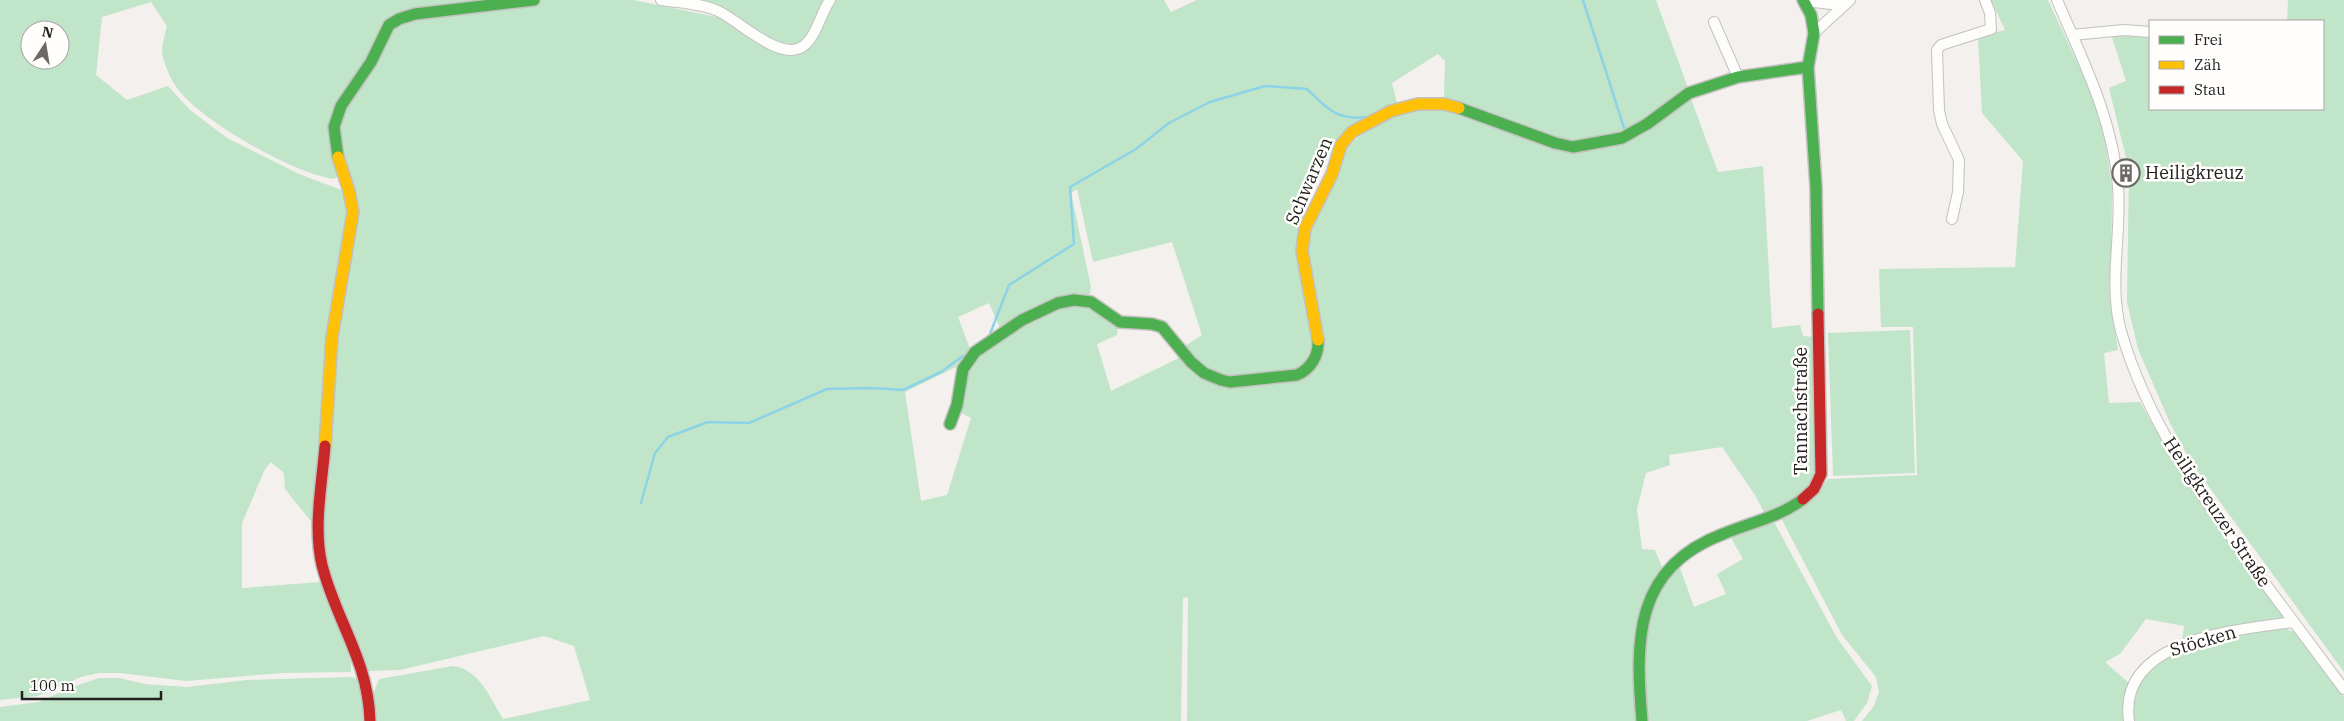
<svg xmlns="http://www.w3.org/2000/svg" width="2344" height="721" font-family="'IBM Plex Serif',serif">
	<rect width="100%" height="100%" fill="#f3f0ee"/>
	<path fill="#c0e5c8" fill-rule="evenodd" d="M0 0H633L717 17 783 53 796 55C818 47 821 19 834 0H1164L1171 12 1197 0H1656L1688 88C1645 120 1615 148 1557 140L1444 98 1445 61 1438 54 1392 83 1397 103 1351 130 1340 143 1337 140C1327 162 1313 184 1305 206 1301 218 1301 235 1299 248 1296 280 1339 356 1296 373 1271 375 1229 385 1207 373 1199 368 1193 361 1187 354L1189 353 1185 346 1202 335 1172 242 1093 262 1077 189 1071 193 1091 287 1090 294C1083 299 1072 296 1063 298L1000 328 989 303 958 317 971 352 960 365 905 392 921 501 947 495 971 418 960 412 968 363C987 344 1058 296 1086 304 1099 307 1106 319 1118 325L1117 335 1097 344 1111 391 1181 357C1196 373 1207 383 1229 385 1247 383 1297 383 1309 372 1318 365 1320 355 1321 344L1305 250 1308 229 1312 217 1336 176 1347 148 1357 138 1392 116 1419 107 1444 108 1468 114 1573 151 1630 141 1677 103 1690 96 1718 172 1763 166 1772 328 1800 325 1803 336 1813 337 1816 477C1811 500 1785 508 1765 514L1755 495 1722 447 1669 455 1670 465 1646 473 1637 509 1642 549 1655 550 1662 567 1661 573 1651 584 1642 607 1635 648 1638 721H1187L1188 598 1183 597 1181 721H376L373 695 379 679 453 666C479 669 491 699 503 719L590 700 574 646 544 636 400 670 367 671 346 613 324 562 321 544 320 524 336 338 356 212C356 186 343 166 338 141 332 107 365 80 381 53 384 46 385 38 389 31L386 24C375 39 370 56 361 72 354 83 344 92 337 103 324 127 333 151 340 175L334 179C294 174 201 121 177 88 171 80 163 62 162 52 162 44 165 34 167 26L151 2 102 17 96 75 127 100 168 86 190 110 227 138 299 174 344 191 348 199 349 213 328 336 314 525 285 489 284 473 271 462 265 469 242 523V588L320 582C333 609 352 641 351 672L282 673 186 681 120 673H99L81 677 37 696 0 700ZM30 30H60V60H30Z
		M690 0H825C816 12 814 31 802 41 782 59 741 15 721 7 711 2 701 2 690 0Z
		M1991 0H2048L2092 94 2104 133 2112 188 2111 304 2118 350 2104 353 2109 403 2140 402C2182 479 2233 548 2285 617L2282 621 2191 637 2182 641 2184 626 2146 619 2120 654 2105 662 2130 684 2126 691V721H1862L1874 706 1879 692 1876 677 1842 635 1782 520 1783 515C1808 504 1812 501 1828 479L1917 475 1913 327H1881L1879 269 2015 267 2023 161 1982 113 1978 37 2005 30Z
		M2288 0H2344V672L2191 462 2170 423 2138 349 2127 302 2129 170 2109 88 2126 81 2111 34 2148 35 2150 55V109H2323V21H2287Z
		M1910 330 1915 473 1833 476 1828 333Z
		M1774 522 1837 638 1872 686 1867 703 1854 721H1846L1841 710 1807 721H1645L1642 648 1656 591 1679 565 1694 607 1726 594 1717 574 1743 559 1730 536Z
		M2283 628 2295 632 2344 697V721H2132L2133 695 2153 663 2191 646 2244 633Z
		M352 677 362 681 367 721H0V707L39 702 72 687 99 678H119L145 684 187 687 247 680Z"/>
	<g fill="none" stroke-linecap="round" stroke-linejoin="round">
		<path stroke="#8dd3e7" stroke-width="2.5" d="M1583 0 1625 131
			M990 334 1009 285 1074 244 1070 187 1136 149 1169 123 1210 102 1265 86 1307 89C1328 109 1336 121 1368 117
			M641 503 655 453 668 437 708 422 749 423 827 389 871 388 903 390 941 372 963 356"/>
		<g stroke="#c3c1bf" stroke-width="12">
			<path id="street" d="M661 0C679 3 700 3 718 11 738 20 777 59 800 48 816 40 820 14 830 0
				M2057 0C2083 61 2113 119 2118 186 2122 234 2108 284 2121 331 2146 419 2199 493 2252 566 2283 607 2313 648 2344 689
				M1805 1 1831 4 1846 3
				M1714 22 1738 77
				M1814 33 1850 0
				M2072 35 2124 30 2150 32
				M1952 219 1958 192 1959 160 1942 124 1939 110 1937 50 1941 45 1991 29 1990 13 1985 0
				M2129 721C2117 639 2237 630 2293 622"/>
		</g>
		<g stroke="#c3c1bf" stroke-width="14">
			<path id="fast" d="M1803 0 1811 15 1814 33 1808 67 1816 187 1818 314
				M1459 108 1555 143 1573 147 1622 138 1647 124 1689 93 1738 77 1808 67
				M338 157 334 127 341 106 371 62 389 25 399 19 415 14 534 0
				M950 424 957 405 963 369 975 352 1022 320 1058 303 1074 300 1091 302 1120 322 1152 324 1162 327 1191 362 1204 373 1221 380 1230 382 1297 375C1311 369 1319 355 1318 340
				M1642 721C1635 640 1634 568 1723 534 1749 523 1780 517 1803 499"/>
		</g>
		<g stroke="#c3c1bf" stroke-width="14">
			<path id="slow" d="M1318 340 1302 251 1305 228 1332 174 1341 145 1352 132 1391 111 1418 104H1444L1459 108
				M325 446 332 337 353 212 349 191 338 157"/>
		</g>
		<g stroke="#c3c1bf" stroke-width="14">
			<path id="jam" d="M325 446C322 484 313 527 322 565 336 621 368 659 370 721
				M1803 499 1814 489 1821 474 1818 314"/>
		</g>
		<use href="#street" stroke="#fdfdfc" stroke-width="10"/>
		<use href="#fast" stroke="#4caf50" stroke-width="11"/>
		<use href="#slow" stroke="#ffc107" stroke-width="11"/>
		<use href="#jam" stroke="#c62828" stroke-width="11"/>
	</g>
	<defs>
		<g id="building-ring" transform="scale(1.4375)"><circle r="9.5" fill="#fffefd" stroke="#6b6968" stroke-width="1.5"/><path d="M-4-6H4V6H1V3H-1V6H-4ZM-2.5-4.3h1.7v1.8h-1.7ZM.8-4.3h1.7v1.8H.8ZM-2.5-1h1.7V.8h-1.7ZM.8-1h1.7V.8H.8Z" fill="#6b6968"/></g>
	</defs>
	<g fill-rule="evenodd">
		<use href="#building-ring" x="2126" y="173"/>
	</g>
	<g text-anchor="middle" stroke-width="5" stroke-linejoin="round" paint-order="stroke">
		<g font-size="18" fill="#222120" stroke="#fffefd" text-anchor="start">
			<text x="2145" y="179">Heiligkreuz</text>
		</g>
		<g font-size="18" fill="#222120" stroke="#fffefd">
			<text transform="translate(1309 181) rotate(-67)" y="6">Schwarzen</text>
			<text transform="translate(1801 411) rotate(-90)" y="6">Tannachstraße</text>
			<text transform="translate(2217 512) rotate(56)" y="6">Heiligkreuzer Straße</text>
			<text transform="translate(2203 641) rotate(-16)" y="6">Stöcken</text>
		</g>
	</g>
	<rect x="2149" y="20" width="175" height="90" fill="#fffefd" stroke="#a7a6a5"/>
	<rect x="2159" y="36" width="25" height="8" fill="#4caf50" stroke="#a7a6a5"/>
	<text x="2194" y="45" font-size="15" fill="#222120">Frei</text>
	<rect x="2159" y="61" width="25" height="8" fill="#ffc107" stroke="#a7a6a5"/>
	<text x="2194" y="70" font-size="15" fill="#222120">Zäh</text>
	<rect x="2159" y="86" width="25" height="8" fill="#c62828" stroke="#a7a6a5"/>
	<text x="2194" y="95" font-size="15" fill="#222120">Stau</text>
	<g transform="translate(45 45) rotate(12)"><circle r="24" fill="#fffefd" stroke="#a7a6a5"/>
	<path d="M0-4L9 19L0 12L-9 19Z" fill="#6b6968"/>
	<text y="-8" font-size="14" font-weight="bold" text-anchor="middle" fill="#222120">N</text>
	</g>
	<path d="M22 691v8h139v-8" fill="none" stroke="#222120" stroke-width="2.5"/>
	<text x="30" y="691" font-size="15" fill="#222120" stroke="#fffefd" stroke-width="4" paint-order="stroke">100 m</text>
</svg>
